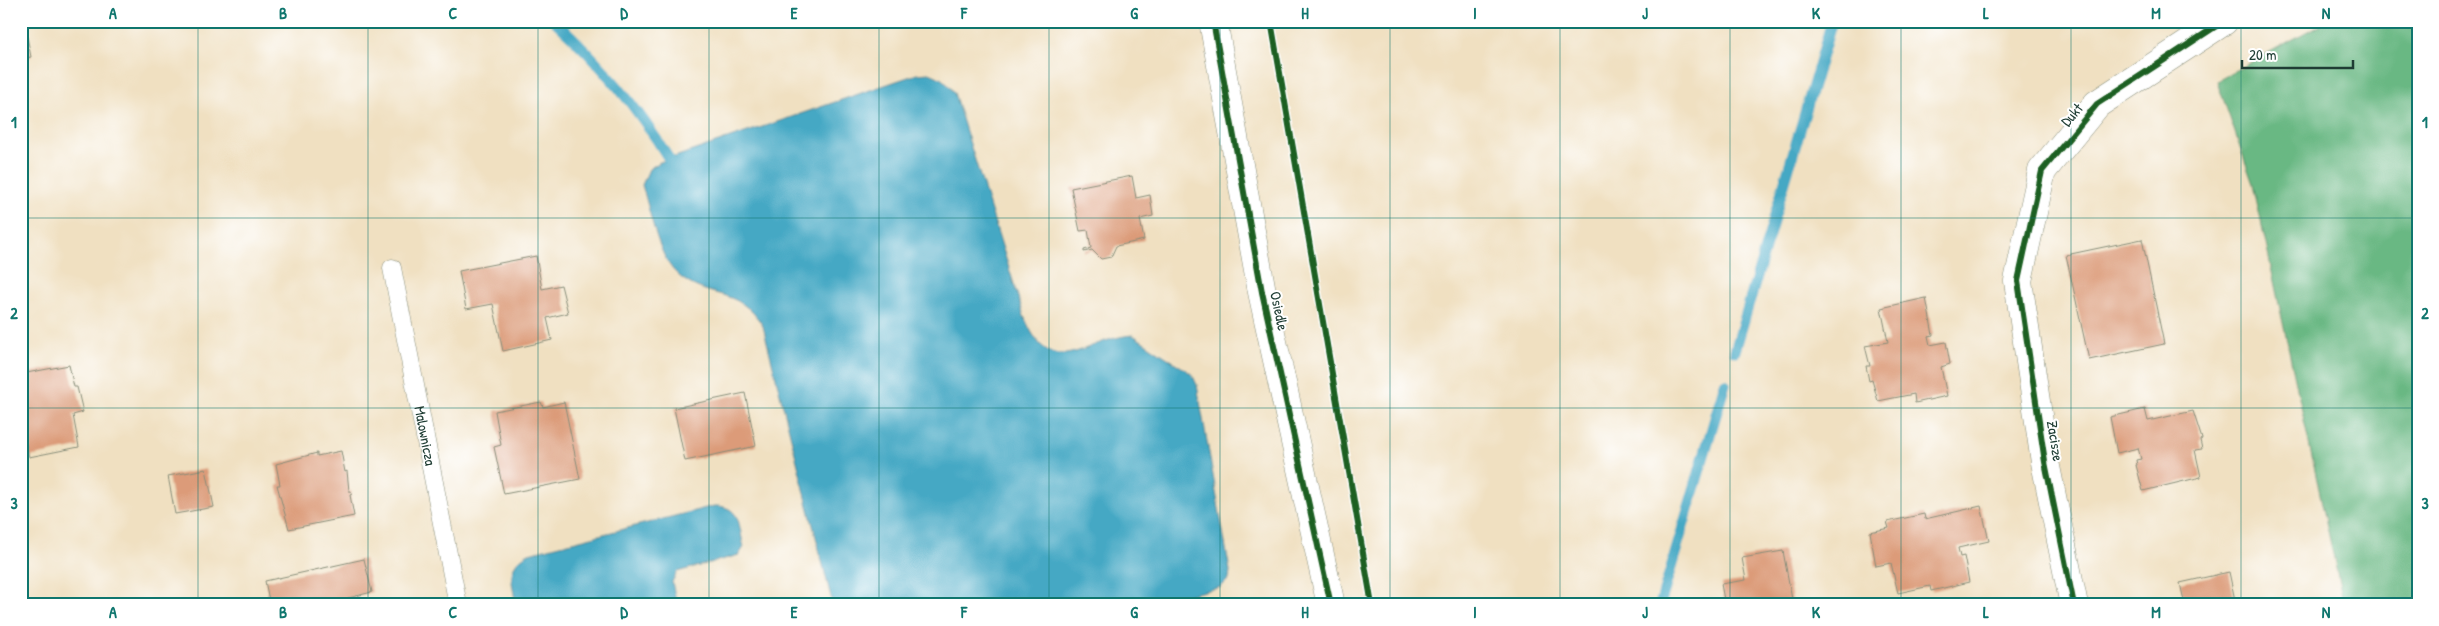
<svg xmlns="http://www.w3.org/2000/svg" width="2439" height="626" font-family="'Patrick Hand',sans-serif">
	<rect width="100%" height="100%" fill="#fff"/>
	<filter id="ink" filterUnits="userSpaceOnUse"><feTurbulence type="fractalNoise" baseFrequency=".02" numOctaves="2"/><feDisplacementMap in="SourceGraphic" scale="10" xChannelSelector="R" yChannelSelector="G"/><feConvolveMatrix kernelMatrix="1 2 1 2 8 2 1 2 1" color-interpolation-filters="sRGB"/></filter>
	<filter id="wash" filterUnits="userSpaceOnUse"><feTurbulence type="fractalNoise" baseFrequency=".0096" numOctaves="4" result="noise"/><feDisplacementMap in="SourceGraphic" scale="20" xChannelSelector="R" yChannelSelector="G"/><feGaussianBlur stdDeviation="1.12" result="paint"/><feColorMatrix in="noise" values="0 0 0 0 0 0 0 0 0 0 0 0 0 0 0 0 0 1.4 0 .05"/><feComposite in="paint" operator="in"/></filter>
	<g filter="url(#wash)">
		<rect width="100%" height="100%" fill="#f0e0c1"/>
		<path fill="#69b883" stroke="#447a5c" d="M2326 21H2418V605H2344L2253 184 2217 81Z"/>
		<path fill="#45a8c4" stroke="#32727c" d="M929 73C941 77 947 82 954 93L1024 316C1052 386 1082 339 1133 335L1192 374 1197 385 1230 571 1229 579 1221 587 1147 605H833L763 326C737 284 707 302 677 274 658 257 650 210 642 185L649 169 660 162 917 74Z
			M714 506C742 506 738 525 744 547L739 555 677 572 672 582 677 605H516C512 581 505 566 529 553Z"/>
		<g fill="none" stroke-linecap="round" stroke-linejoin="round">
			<path stroke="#45a8c4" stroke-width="11" d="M555 21C599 61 638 108 669 159
				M1735 351 1832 21
				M1660 605 1725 384"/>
		</g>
		<g id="blocks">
			<path fill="#dc9b79" d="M21 26H25L31 57 21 59Z
				M1132 176 1136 198 1150 195 1153 216 1140 219 1144 240 1116 246 1111 257 1101 259 1092 250 1084 252V250L1091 248 1088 230 1080 231 1071 188Z
				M2142 239 2164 344 2089 360 2066 255Z
				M536 256 542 289 561 285 568 313 547 318 552 340 503 351 493 304 466 309 459 271Z
				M1926 298 1933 335 1928 336 1930 345 1946 342 1950 364 1941 367 1947 396 1915 403 1914 394 1878 401 1872 380 1869 381 1866 366H1870L1865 346 1888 342 1881 308Z
				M69 365 74 387H77L83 412 73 415 79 447 29 457 21 424V374Z
				M745 393 756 446 685 461 674 408Z
				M541 402 543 407 564 402 580 479 504 494 494 447 501 445 495 411Z
				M2145 409 2148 421 2193 411 2202 439 2200 440 2202 449 2195 450 2201 477 2143 491 2136 465H2137L2136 460 2141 459 2138 448 2117 453 2110 417Z
				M341 451 345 472 347 471 349 491H351L352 494 350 495 354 516 289 529 277 485H280L276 464 317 453V456Z
				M206 469 214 507 175 514 168 476Z
				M1981 506 1989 541 1958 548 1960 557 1964 556 1969 582 1931 591 1930 586 1898 593 1891 563 1876 566 1870 532 1889 528 1887 522 1924 514 1925 519Z
				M1783 551 1793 605H1725L1721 584 1746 580 1742 558Z
				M364 559 372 592 348 598 349 605H270L265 581Z
				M2229 572 2236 605H2185L2180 583Z"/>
		</g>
	</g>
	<g filter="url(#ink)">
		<use href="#blocks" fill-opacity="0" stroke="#888e7a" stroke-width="1"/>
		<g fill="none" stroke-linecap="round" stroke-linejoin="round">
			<g stroke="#888e7a" stroke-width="19">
				<g id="service">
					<path id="s1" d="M392 268 458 605"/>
				</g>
			</g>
			<g stroke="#888e7a" stroke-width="29">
				<path id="minor" d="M1213 21 1262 292 1331 605
					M2074 605 2045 462 2018 281 2042 171 2097 104 2224 21"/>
			</g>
			<use href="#service" stroke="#fff" stroke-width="18"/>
			<use href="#minor" stroke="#fff" stroke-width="28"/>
			<g stroke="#fff" stroke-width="9">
				<path id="cycleway" d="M1213 21 1262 292 1331 605
					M1271 21 1372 605
					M2074 605 2045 462 2018 281 2042 171 2097 104 2224 21"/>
			</g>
			<use href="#cycleway" stroke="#1b5e20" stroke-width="6"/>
		</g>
	</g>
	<path fill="none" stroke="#0f766e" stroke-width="1" stroke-opacity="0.55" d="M198 21V605M368 21V605M538 21V605M709 21V605M879 21V605M1049 21V605M1220 21V605M1390 21V605M1560 21V605M1730 21V605M1901 21V605M2071 21V605M2241 21V605M21 218H2418M21 408H2418"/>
	<g text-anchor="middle" stroke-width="4" stroke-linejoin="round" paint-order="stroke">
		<g font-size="15" fill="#1f3d34" stroke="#fff">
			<text transform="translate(2072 115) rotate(-50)" y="5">Dukt</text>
			<text transform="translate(1279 311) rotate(78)" y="5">Osiedle</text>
			<text dy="5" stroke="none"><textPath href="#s1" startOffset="171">Malownicza</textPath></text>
			<text transform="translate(2055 441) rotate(81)" y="5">Zacisze</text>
		</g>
	</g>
	<rect width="2439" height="626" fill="none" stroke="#fff" stroke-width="55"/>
	<path d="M2242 60v8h111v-8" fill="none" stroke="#1f3d34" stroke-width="2.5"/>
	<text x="2249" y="60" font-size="15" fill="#1f3d34" stroke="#ffffff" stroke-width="4" paint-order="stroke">20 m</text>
	<rect x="28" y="28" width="2384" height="570" fill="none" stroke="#0f766e" stroke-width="2"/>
	<g font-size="16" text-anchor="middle" font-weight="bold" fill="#0f766e">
		<text x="113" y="19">A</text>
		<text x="283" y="19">B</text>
		<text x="453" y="19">C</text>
		<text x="624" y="19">D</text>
		<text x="794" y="19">E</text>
		<text x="964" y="19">F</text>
		<text x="1134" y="19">G</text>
		<text x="1305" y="19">H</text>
		<text x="1475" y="19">I</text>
		<text x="1645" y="19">J</text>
		<text x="1816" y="19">K</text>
		<text x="1986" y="19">L</text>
		<text x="2156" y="19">M</text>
		<text x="2326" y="19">N</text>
		<text x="14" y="128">1</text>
		<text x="2425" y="128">1</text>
		<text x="14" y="319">2</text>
		<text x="2425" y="319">2</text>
		<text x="14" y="509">3</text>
		<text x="2425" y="509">3</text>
		<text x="113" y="618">A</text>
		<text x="283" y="618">B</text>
		<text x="453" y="618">C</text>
		<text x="624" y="618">D</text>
		<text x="794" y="618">E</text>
		<text x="964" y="618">F</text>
		<text x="1134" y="618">G</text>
		<text x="1305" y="618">H</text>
		<text x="1475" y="618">I</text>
		<text x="1645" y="618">J</text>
		<text x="1816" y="618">K</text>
		<text x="1986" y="618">L</text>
		<text x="2156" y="618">M</text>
		<text x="2326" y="618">N</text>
	</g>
</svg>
